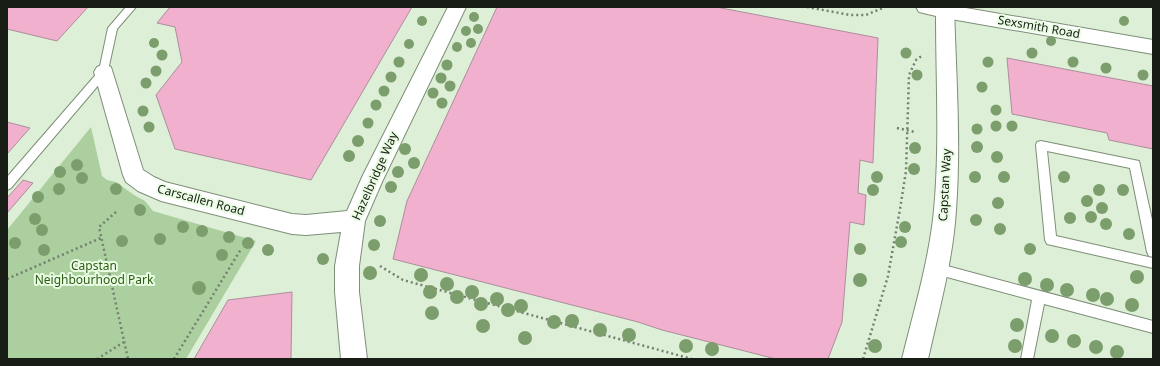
<svg xmlns="http://www.w3.org/2000/svg" width="1160" height="366" font-family="'Noto Sans',sans-serif">
	<rect width="100%" height="100%" fill="#ddefd7"/>
	<path fill="#accf9f" d="M91 127 102 176 107 180 116 182 134 195 145 201 153 211 256 241 186 359H7V230Z"/>
	<path fill="#f0b0ce" stroke="#ab8f9b" d="M7 7H88L57 41 7 29Z
		M170 7H412L311 180 175 149 156 95 182 62 175 27 157 23Z
		M497 7H716L878 38 873 163 860 160 858 193 866 195 864 225 850 222 842 322 828 359H776L662 330 638 322 393 259 407 201Z
		M1007 58 1153 86V149L1109 140 1107 133 1012 114Z
		M7 122 30 128 7 154Z
		M23 180 33 183 7 213V198Z
		M292 292 291 359H194L228 300Z"/>
	<g fill="none" stroke-linecap="round" stroke-linejoin="round">
		<g stroke="#7e8e78" stroke-width="2">
			<path id="lane" d="M126 7H136L117 29 107 75 11 188 7 190V177L99 71 108 28Z
				M1041 141 1139 161 1153 224V257L1149 256 1147 252 1130 168 1047 151 1056 236 1153 258V268L1047 244 1045 240 1036 145 1037 142Z
				M936 263 1153 321V333L1044 304 1033 359H1021L1032 300 932 273 930 269 932 265Z"/>
		</g>
		<g stroke="#7e8e78" stroke-width="2">
			<path id="street" d="M448 7H466L382 182 365 221 359 266V292L367 359H341L335 292V266L341 232 306 235 292 234 161 201 138 191 126 182 123 175 94 72 97 67 104 64 111 67 143 170 154 177 165 182 292 214 306 215 347 211 363 175Z
				M938 7H960L1153 40V54L945 18 938 16 936 11Z"/>
		</g>
		<g stroke="#7e8e78" stroke-width="2">
			<path id="secondary" d="M916 7H954C956 75 961 143 956 210 953 260 939 310 928 359H902C914 310 929 261 934 210 940 146 936 80 936 16L919 12Z"/>
		</g>
		<path stroke="#748070" stroke-width="2.5" stroke-dasharray="2 3" stroke-linecap="butt" d="M807 7 850 15H866L885 7
			M897 128 915 132
			M116 212 99 227 128 359
			M380 266 403 280 692 359
			M7 279 101 238
			M97 359 124 342
			M174 359 241 249
			M863 359 888 276 900 209 906 171 909 75 916 60 923 55"/>
		<use href="#lane" fill="#fff" fill-rule="evenodd"/>
		<use href="#street" fill="#fff" fill-rule="evenodd"/>
		<use href="#secondary" fill="#fff" fill-rule="evenodd"/>
	</g>
	<g fill="#7c9e6c">
		<circle cx="474" cy="17" r="5"/>
		<circle cx="422" cy="21" r="5"/>
		<circle cx="1124" cy="21" r="5"/>
		<circle cx="478" cy="29" r="5"/>
		<circle cx="466" cy="31" r="5"/>
		<circle cx="1051" cy="41" r="5"/>
		<circle cx="154" cy="43" r="5"/>
		<circle cx="471" cy="43" r="5"/>
		<circle cx="409" cy="44" r="5"/>
		<circle cx="457" cy="47" r="5"/>
		<circle cx="906" cy="53" r="5.5"/>
		<circle cx="1032" cy="53" r="5.5"/>
		<circle cx="162" cy="55" r="5.5"/>
		<circle cx="399" cy="62" r="5.5"/>
		<circle cx="988" cy="62" r="5.5"/>
		<circle cx="1073" cy="62" r="5.5"/>
		<circle cx="447" cy="65" r="5.5"/>
		<circle cx="1106" cy="68" r="5.5"/>
		<circle cx="156" cy="71" r="5.5"/>
		<circle cx="917" cy="75" r="5.5"/>
		<circle cx="1143" cy="75" r="5.5"/>
		<circle cx="391" cy="77" r="5.5"/>
		<circle cx="441" cy="78" r="5.5"/>
		<circle cx="146" cy="83" r="5.5"/>
		<circle cx="450" cy="86" r="5.5"/>
		<circle cx="982" cy="87" r="5.5"/>
		<circle cx="384" cy="91" r="5.5"/>
		<circle cx="433" cy="93" r="5.5"/>
		<circle cx="442" cy="103" r="5.5"/>
		<circle cx="376" cy="105" r="5.5"/>
		<circle cx="996" cy="110" r="5.5"/>
		<circle cx="143" cy="111" r="5.5"/>
		<circle cx="368" cy="123" r="5.5"/>
		<circle cx="996" cy="126" r="5.5"/>
		<circle cx="1012" cy="126" r="5.5"/>
		<circle cx="149" cy="127" r="5.5"/>
		<circle cx="977" cy="129" r="5.5"/>
		<circle cx="358" cy="141" r="6"/>
		<circle cx="977" cy="147" r="6"/>
		<circle cx="915" cy="148" r="6"/>
		<circle cx="405" cy="149" r="6"/>
		<circle cx="349" cy="156" r="6"/>
		<circle cx="997" cy="157" r="6"/>
		<circle cx="414" cy="163" r="6"/>
		<circle cx="77" cy="165" r="6"/>
		<circle cx="914" cy="169" r="6"/>
		<circle cx="60" cy="172" r="6"/>
		<circle cx="398" cy="172" r="6"/>
		<circle cx="877" cy="177" r="6"/>
		<circle cx="975" cy="177" r="6"/>
		<circle cx="1004" cy="177" r="6"/>
		<circle cx="1064" cy="177" r="6"/>
		<circle cx="82" cy="178" r="6"/>
		<circle cx="391" cy="187" r="6"/>
		<circle cx="59" cy="189" r="6"/>
		<circle cx="116" cy="189" r="6"/>
		<circle cx="873" cy="190" r="6"/>
		<circle cx="1099" cy="190" r="6"/>
		<circle cx="1123" cy="190" r="6"/>
		<circle cx="38" cy="197" r="6"/>
		<circle cx="1087" cy="201" r="6"/>
		<circle cx="998" cy="203" r="6"/>
		<circle cx="1102" cy="208" r="6"/>
		<circle cx="140" cy="210" r="6"/>
		<circle cx="1091" cy="217" r="6"/>
		<circle cx="1070" cy="218" r="6"/>
		<circle cx="35" cy="219" r="6"/>
		<circle cx="976" cy="220" r="6"/>
		<circle cx="380" cy="221" r="6"/>
		<circle cx="1106" cy="224" r="6"/>
		<circle cx="183" cy="227" r="6"/>
		<circle cx="905" cy="227" r="6"/>
		<circle cx="1000" cy="229" r="6"/>
		<circle cx="42" cy="230" r="6"/>
		<circle cx="202" cy="231" r="6"/>
		<circle cx="1129" cy="234" r="6"/>
		<circle cx="229" cy="237" r="6"/>
		<circle cx="160" cy="239" r="6"/>
		<circle cx="122" cy="241" r="6"/>
		<circle cx="901" cy="242" r="6"/>
		<circle cx="15" cy="243" r="6"/>
		<circle cx="248" cy="243" r="6"/>
		<circle cx="374" cy="245" r="6"/>
		<circle cx="860" cy="249" r="6"/>
		<circle cx="1030" cy="249" r="6"/>
		<circle cx="44" cy="250" r="6"/>
		<circle cx="268" cy="250" r="6"/>
		<circle cx="222" cy="255" r="6"/>
		<circle cx="323" cy="259" r="6"/>
		<circle cx="370" cy="273" r="7"/>
		<circle cx="421" cy="275" r="7"/>
		<circle cx="1137" cy="277" r="7"/>
		<circle cx="1025" cy="279" r="7"/>
		<circle cx="860" cy="280" r="7"/>
		<circle cx="447" cy="284" r="7"/>
		<circle cx="1047" cy="285" r="7"/>
		<circle cx="199" cy="288" r="7"/>
		<circle cx="1067" cy="290" r="7"/>
		<circle cx="430" cy="292" r="7"/>
		<circle cx="472" cy="292" r="7"/>
		<circle cx="1093" cy="295" r="7"/>
		<circle cx="457" cy="297" r="7"/>
		<circle cx="497" cy="299" r="7"/>
		<circle cx="1107" cy="299" r="7"/>
		<circle cx="481" cy="304" r="7"/>
		<circle cx="1132" cy="305" r="7"/>
		<circle cx="521" cy="306" r="7"/>
		<circle cx="508" cy="310" r="7"/>
		<circle cx="432" cy="313" r="7"/>
		<circle cx="572" cy="321" r="7"/>
		<circle cx="554" cy="322" r="7"/>
		<circle cx="1017" cy="325" r="7"/>
		<circle cx="483" cy="326" r="7"/>
		<circle cx="600" cy="330" r="7"/>
		<circle cx="629" cy="335" r="7"/>
		<circle cx="1052" cy="336" r="7"/>
		<circle cx="525" cy="338" r="7"/>
		<circle cx="1074" cy="341" r="7"/>
		<circle cx="686" cy="346" r="7"/>
		<circle cx="875" cy="346" r="7"/>
		<circle cx="1015" cy="346" r="7"/>
		<circle cx="1096" cy="347" r="7"/>
		<circle cx="712" cy="349" r="7"/>
		<circle cx="1117" cy="352" r="7"/>
	</g>
	<g text-anchor="middle" stroke-width="4" stroke-linejoin="round" paint-order="stroke">
		<g font-size="12" fill="#181e15" stroke="#eafde4">
			<text transform="translate(1039 27) rotate(10)" y="4">Sexsmith Road</text>
			<text transform="translate(375 176) rotate(-66)" y="4">Hazelbridge Way</text>
			<text transform="translate(945 185) rotate(-87)" y="4">Capstan Way</text>
			<text transform="translate(201 200) rotate(15)" y="4">Carscallen Road</text>
		</g>
		<g font-size="12" fill="#2c5c14" stroke="#eafde4">
			<text x="94" y="270">Capstan<tspan x="94" dy="14">Neighbourhood Park</tspan></text>
		</g>
	</g>
	<rect width="1160" height="366" fill="none" stroke="#181e15" stroke-width="16"/>
</svg>
